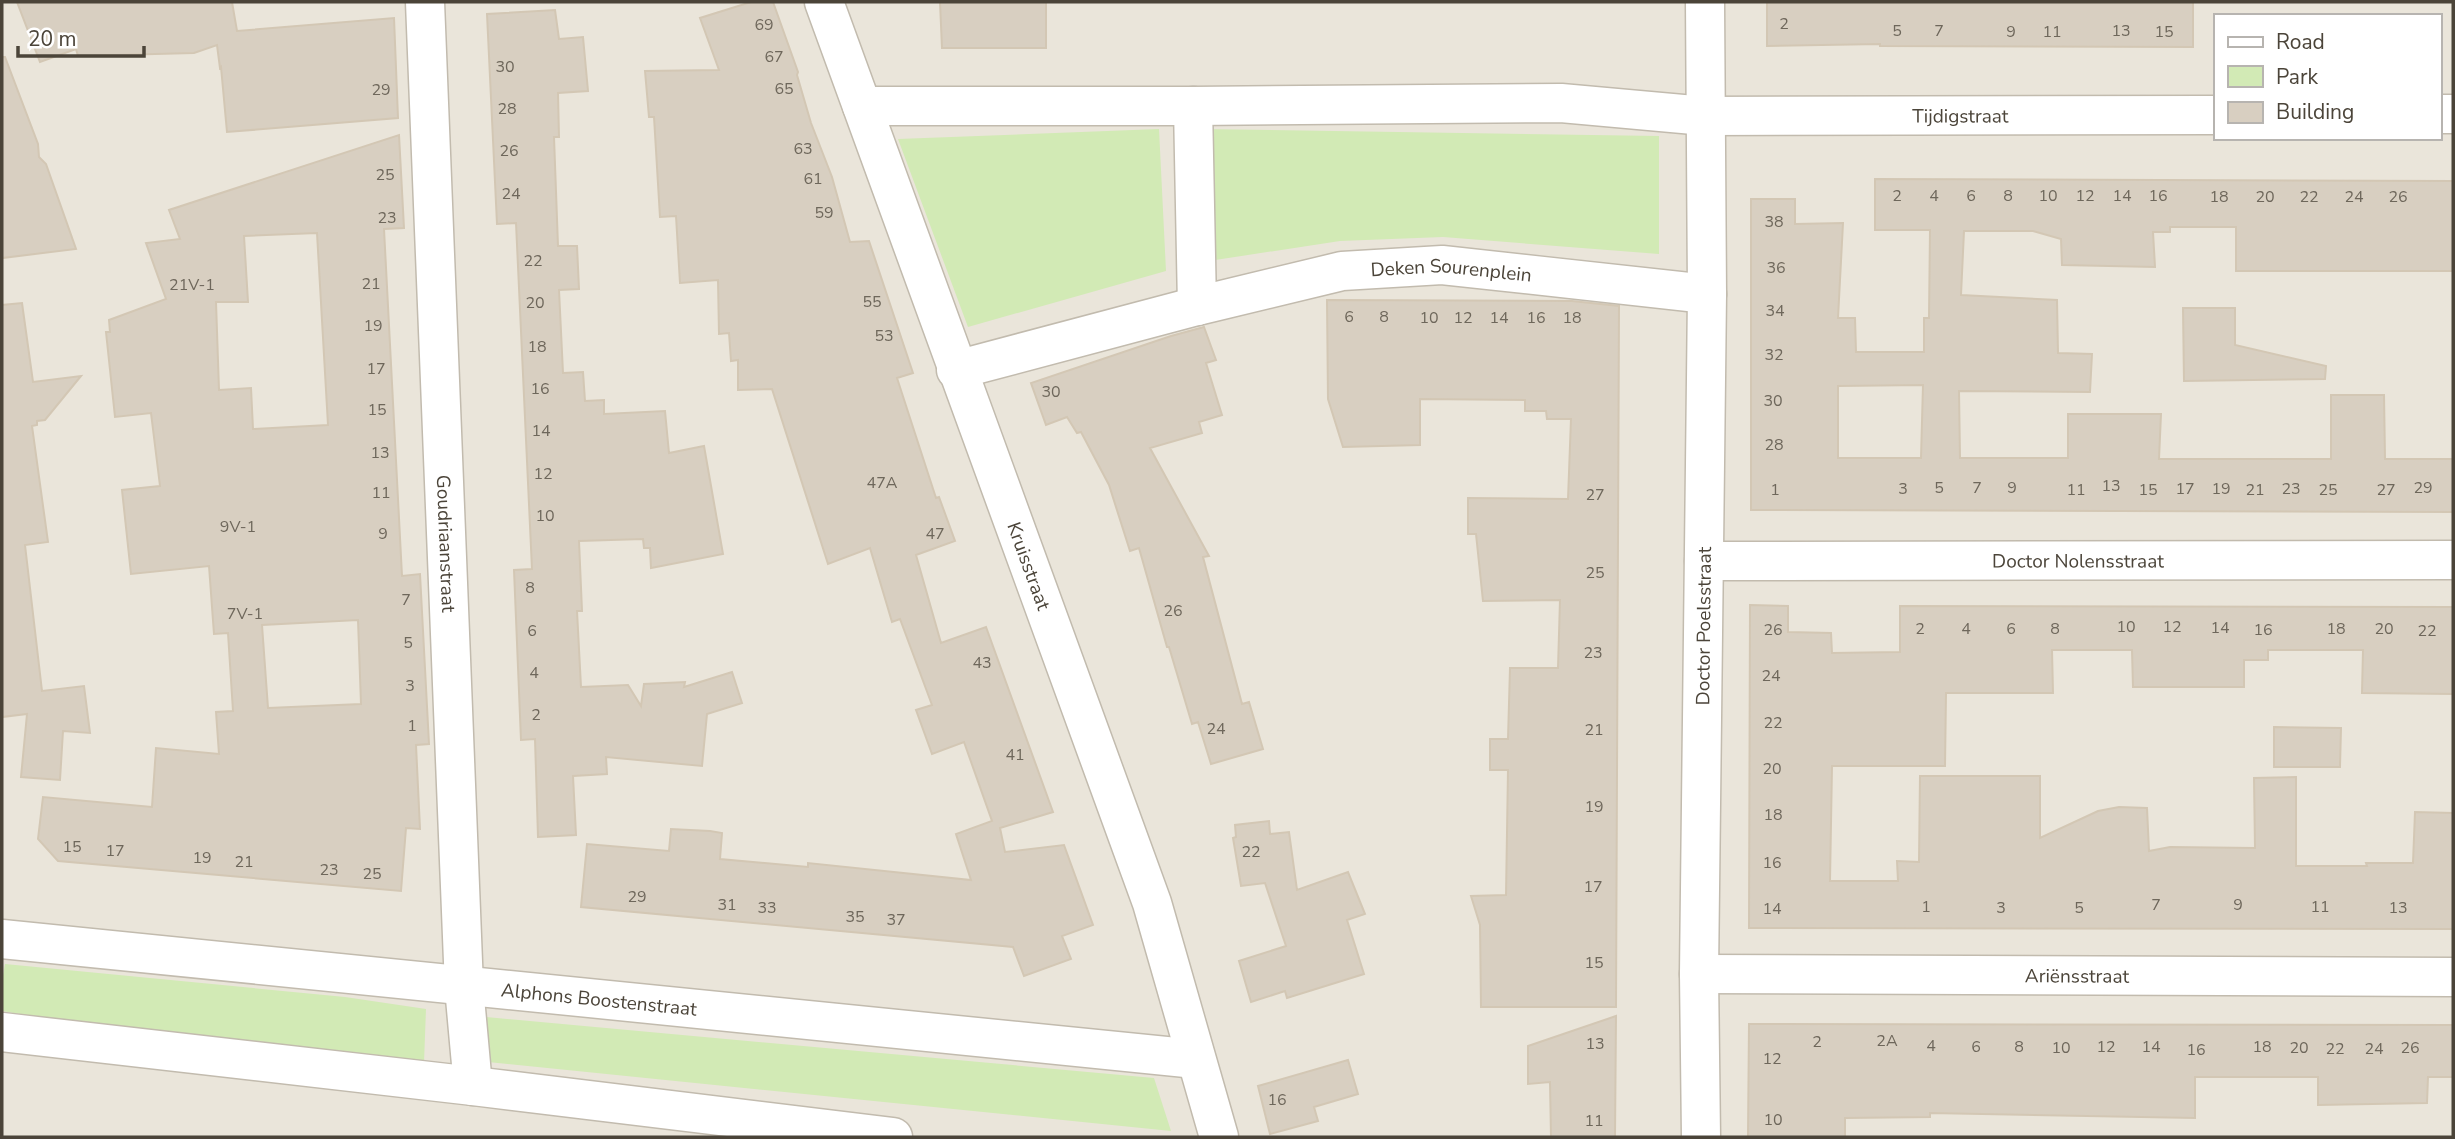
<svg xmlns="http://www.w3.org/2000/svg" width="2455" height="1139" font-family="'Nunito Sans',sans-serif">
	<rect width="100%" height="100%" fill="#f6f3ec"/>
	<path fill="#eae5da" fill-rule="evenodd" d="M2 2H2453V1137H2ZM2215 16H2439V138H2215Z"/>
	<path fill="#d2eab5" d="M1159 129 1166 271 968 327 898 139Z
		M1199 129 1659 136V254L1443 237 1340 241 1202 262Z
		M5 964 345 997 426 1009 424 1063 68 1022 2 1011V981Z
		M486 1017 1154 1078 1171 1131 488 1062Z"/>
	<path fill="#d8cfc1" stroke="#d3c7b4" stroke-width="2" fill-rule="evenodd" d="M17 2H232L237 31 394 18 398 118 227 132 221 67 220 68 217 45 194 53 78 56 76 49 40 62Z
		M751 2H773L798 72 797 75 811 123 832 177 850 242 869 241 913 373 897 378 936 498 939 497 955 541 916 555 941 643 986 627 1053 812 1000 828 1005 852 1064 845 1093 925 1062 936 1071 959 1024 976 1013 947 581 907 587 844 669 851 671 829 710 831 722 833 720 859 808 867V863L971 880 956 834 992 821 964 742 932 754 916 710 932 705 900 619 892 622 870 548 828 564 772 389 738 390V360L731 361 729 333 719 334 718 280 680 283 676 216 660 217 654 117H649L645 71 719 70 700 18Z
		M940 2H1046V48H942Z
		M1767 2H2193V47L1880 46V44L1767 46Z
		M555 10 559 39 583 37 588 91 558 93 559 137H554L558 246H577L579 289 559 290 563 373 583 372 585 401 604 400V414L665 411 669 453 704 446 723 554 651 568 650 548H644L643 539 579 541 582 611H577L581 687 628 685 641 706 644 684 685 682 684 687 732 672 742 703 707 714 702 766 606 757 607 774 573 776 576 835 538 837 535 739 521 740 514 570 532 569 516 223 497 224 487 14Z
		M2 57H5L38 144 39 157 46 164 76 249 2 258Z
		M399 135 404 228 384 229 402 576 420 574 429 744 416 745 420 829 406 828 401 891 58 861 38 839 43 797 152 807 156 748 219 754 216 712 233 711 228 633 214 634 209 566 131 574 122 490 160 486 151 413 115 417 106 332H110L109 320 166 299 146 243 180 239 169 210ZM317 233 328 425 253 429 251 388 219 390 216 302H248L244 236ZM358 620 361 704 268 708 262 625Z
		M1875 179 2453 181V271H2236V227H2170V232H2153L2155 267 2062 265 2061 239 2033 231H1964L1961 295 2057 300 2058 353 2092 354 2090 392 1959 391 1960 458H2068V414H2161L2159 459H2331V395H2384L2385 459H2453V512L1751 510V199H1795V224L1843 223 1838 318H1855L1856 352H1924V318H1929L1930 230H1875ZM1923 385 1921 458H1838V386Z
		M1327 300 1572 301 1619 306 1616 1007H1481L1480 925 1471 896 1506 895 1508 770H1490V739H1508L1510 668H1558L1560 600 1483 601 1476 534H1468V498L1568 499 1571 419H1547L1546 411H1525V400L1420 399V445L1343 447 1328 399Z
		M22 303 33 382 81 376 45 420 37 421V425L32 426 48 542 25 545 42 691 84 686 90 733 63 731 60 780 21 777 27 714 2 717V305Z
		M2183 308H2235V345L2326 366 2325 379 2184 381Z
		M1204 327 1216 360 1206 363 1222 415 1199 422 1202 433 1150 448 1209 556 1203 557 1242 704 1249 702 1263 749 1211 764 1198 722 1192 724 1169 647H1167L1139 548 1130 551 1109 485 1081 432 1077 433 1067 417 1046 425 1031 383 1171 336Z
		M1750 605 1788 606V632L1831 633 1832 653 1900 652V606L2453 607V694L2362 693 2363 650H2268V660H2244V687H2133L2132 650H2052L2053 693H1946L1945 766H1832L1830 881H1898L1897 861 1919 862 1920 776H2040V838L2098 811 2119 807 2147 808 2149 851 2170 847 2255 848 2254 778 2296 777V866H2367L2366 863H2413L2415 812 2453 813V929L1749 928Z
		M2274 727 2341 728 2340 767H2274Z
		M1269 821 1270 834 1289 832 1297 890 1348 872 1365 914 1347 920 1364 974 1287 998 1285 991 1251 1002 1239 961 1286 946 1265 883 1241 886 1233 838 1236 837 1235 825Z
		M1616 1016 1615 1137H1551L1550 1082 1528 1084V1046Z
		M1749 1024 2453 1025V1077H2428L2427 1103 2318 1105V1077H2195V1118L1930 1113V1117L1845 1118V1137H1748Z
		M1348 1060 1358 1094 1314 1107 1318 1121 1270 1134 1258 1086Z"/>
	<g fill="none" stroke-linecap="round" stroke-linejoin="round">
		<g stroke="#c2bbae" stroke-width="41">
			<g id="minor">
				<path id="s1" d="M425 2 464 987 473 1086"/>
				<path id="s2" d="M824 2 1152 903 1219 1137"/>
				<path id="s3" d="M862 106H1193L1561 103 1705 116 2215 115"/>
				<path d="M1193 106 1197 306"/>
				<path d="M2439 114H2453"/>
				<path id="s4" d="M956 370 1197 306 1342 271 1442 265 1707 294"/>
				<path id="s5" d="M1704 561 2453 560"/>
				<path id="s6" d="M2 939 1196 1059"/>
				<path id="s7" d="M1699 974 2453 977"/>
				<path d="M2 1032 473 1086 893 1137"/>
				<path id="s8" d="M1701 1137 1699 974 1707 294 1705 2"/>
			</g>
		</g>
		<use href="#minor" stroke="#fff" stroke-width="38"/>
	</g>
	<g text-anchor="middle" stroke-width="5" stroke-linejoin="round" paint-order="stroke">
		<g font-size="16" fill="#6e675b">
			<text x="1784" y="29">2</text>
			<text x="764" y="30">69</text>
			<text x="1897" y="36">5</text>
			<text x="1939" y="36">7</text>
			<text x="2121" y="36">13</text>
			<text x="2011" y="37">9</text>
			<text x="2052" y="37">11</text>
			<text x="2164" y="37">15</text>
			<text x="774" y="62">67</text>
			<text x="505" y="72">30</text>
			<text x="784" y="94">65</text>
			<text x="381" y="95">29</text>
			<text x="507" y="114">28</text>
			<text x="803" y="154">63</text>
			<text x="509" y="156">26</text>
			<text x="385" y="180">25</text>
			<text x="813" y="184">61</text>
			<text x="511" y="199">24</text>
			<text x="1897" y="201">2</text>
			<text x="1934" y="201">4</text>
			<text x="1971" y="201">6</text>
			<text x="2008" y="201">8</text>
			<text x="2048" y="201">10</text>
			<text x="2085" y="201">12</text>
			<text x="2122" y="201">14</text>
			<text x="2158" y="201">16</text>
			<text x="2219" y="202">18</text>
			<text x="2265" y="202">20</text>
			<text x="2309" y="202">22</text>
			<text x="2354" y="202">24</text>
			<text x="2398" y="202">26</text>
			<text x="824" y="218">59</text>
			<text x="387" y="223">23</text>
			<text x="1774" y="227">38</text>
			<text x="533" y="266">22</text>
			<text x="1776" y="273">36</text>
			<text x="371" y="289">21</text>
			<text x="192" y="290">21V-1</text>
			<text x="872" y="307">55</text>
			<text x="535" y="308">20</text>
			<text x="1775" y="316">34</text>
			<text x="1349" y="322">6</text>
			<text x="1384" y="322">8</text>
			<text x="1429" y="323">10</text>
			<text x="1463" y="323">12</text>
			<text x="1499" y="323">14</text>
			<text x="1536" y="323">16</text>
			<text x="1572" y="323">18</text>
			<text x="373" y="331">19</text>
			<text x="884" y="341">53</text>
			<text x="537" y="352">18</text>
			<text x="1774" y="360">32</text>
			<text x="376" y="374">17</text>
			<text x="540" y="394">16</text>
			<text x="1051" y="397">30</text>
			<text x="1773" y="406">30</text>
			<text x="377" y="415">15</text>
			<text x="541" y="436">14</text>
			<text x="1774" y="450">28</text>
			<text x="380" y="458">13</text>
			<text x="543" y="479">12</text>
			<text x="882" y="488">47A</text>
			<text x="2111" y="491">13</text>
			<text x="1939" y="493">5</text>
			<text x="1977" y="493">7</text>
			<text x="2012" y="493">9</text>
			<text x="2423" y="493">29</text>
			<text x="1903" y="494">3</text>
			<text x="2185" y="494">17</text>
			<text x="2221" y="494">19</text>
			<text x="2291" y="494">23</text>
			<text x="1775" y="495">1</text>
			<text x="2076" y="495">11</text>
			<text x="2148" y="495">15</text>
			<text x="2255" y="495">21</text>
			<text x="2328" y="495">25</text>
			<text x="2386" y="495">27</text>
			<text x="381" y="498">11</text>
			<text x="1595" y="500">27</text>
			<text x="545" y="521">10</text>
			<text x="238" y="532">9V-1</text>
			<text x="383" y="539">9</text>
			<text x="935" y="539">47</text>
			<text x="1595" y="578">25</text>
			<text x="530" y="593">8</text>
			<text x="406" y="605">7</text>
			<text x="1173" y="616">26</text>
			<text x="245" y="619">7V-1</text>
			<text x="2126" y="632">10</text>
			<text x="2172" y="632">12</text>
			<text x="2220" y="633">14</text>
			<text x="1920" y="634">2</text>
			<text x="1966" y="634">4</text>
			<text x="2011" y="634">6</text>
			<text x="2055" y="634">8</text>
			<text x="2336" y="634">18</text>
			<text x="2384" y="634">20</text>
			<text x="1773" y="635">26</text>
			<text x="2263" y="635">16</text>
			<text x="532" y="636">6</text>
			<text x="2427" y="636">22</text>
			<text x="408" y="648">5</text>
			<text x="1593" y="658">23</text>
			<text x="982" y="668">43</text>
			<text x="534" y="678">4</text>
			<text x="1771" y="681">24</text>
			<text x="410" y="691">3</text>
			<text x="536" y="720">2</text>
			<text x="1773" y="728">22</text>
			<text x="412" y="731">1</text>
			<text x="1216" y="734">24</text>
			<text x="1594" y="735">21</text>
			<text x="1015" y="760">41</text>
			<text x="1772" y="774">20</text>
			<text x="1594" y="812">19</text>
			<text x="1773" y="820">18</text>
			<text x="72" y="852">15</text>
			<text x="115" y="856">17</text>
			<text x="1251" y="857">22</text>
			<text x="202" y="863">19</text>
			<text x="244" y="867">21</text>
			<text x="1772" y="868">16</text>
			<text x="329" y="875">23</text>
			<text x="372" y="879">25</text>
			<text x="1593" y="892">17</text>
			<text x="637" y="902">29</text>
			<text x="727" y="910">31</text>
			<text x="2156" y="910">7</text>
			<text x="2238" y="910">9</text>
			<text x="1926" y="912">1</text>
			<text x="2320" y="912">11</text>
			<text x="767" y="913">33</text>
			<text x="2001" y="913">3</text>
			<text x="2079" y="913">5</text>
			<text x="2398" y="913">13</text>
			<text x="1772" y="914">14</text>
			<text x="855" y="922">35</text>
			<text x="896" y="925">37</text>
			<text x="1594" y="968">15</text>
			<text x="1887" y="1046">2A</text>
			<text x="1817" y="1047">2</text>
			<text x="1595" y="1049">13</text>
			<text x="1931" y="1051">4</text>
			<text x="1976" y="1052">6</text>
			<text x="2019" y="1052">8</text>
			<text x="2106" y="1052">12</text>
			<text x="2151" y="1052">14</text>
			<text x="2262" y="1052">18</text>
			<text x="2061" y="1053">10</text>
			<text x="2299" y="1053">20</text>
			<text x="2410" y="1053">26</text>
			<text x="2335" y="1054">22</text>
			<text x="2374" y="1054">24</text>
			<text x="2196" y="1055">16</text>
			<text x="1772" y="1064">12</text>
			<text x="1277" y="1105">16</text>
			<text x="1773" y="1125">10</text>
			<text x="1594" y="1126">11</text>
		</g>
		<g font-size="19" fill="#4b4439" stroke="#fff">
			<text dy="7" stroke="none"><textPath href="#s3" startOffset="1099">Tijdigstraat</textPath></text>
			<text dy="7" stroke="none"><textPath href="#s4" startOffset="508">Deken Sourenplein</textPath></text>
			<text dy="7" stroke="none"><textPath href="#s1" startOffset="542">Goudriaanstraat</textPath></text>
			<text dy="7" stroke="none"><textPath href="#s5" startOffset="374">Doctor Nolensstraat</textPath></text>
			<text dy="7" stroke="none"><textPath href="#s2" startOffset="600">Kruisstraat</textPath></text>
			<text dy="7" stroke="none"><textPath href="#s8" startOffset="511">Doctor Poelsstraat</textPath></text>
			<text dy="7" stroke="none"><textPath href="#s7" startOffset="378">Ariënsstraat</textPath></text>
			<text dy="7" stroke="none"><textPath href="#s6" startOffset="600">Alphons Boostenstraat</textPath></text>
		</g>
	</g>
	<rect width="2455" height="1139" fill="none" stroke="#4b4439" stroke-width="7"/>
	<rect x="2214" y="14" width="228" height="126" fill="#ffffff" stroke="#b7b4b0" stroke-width="2"/>
	<rect x="2228" y="37" width="35" height="10" fill="#ffffff" stroke="#b7b4b0" stroke-width="2"/>
	<text x="2276" y="49" font-size="21" fill="#4b4439">Road</text>
	<rect x="2228" y="66" width="35" height="21" fill="#d2eab5" stroke="#b7b4b0" stroke-width="2"/>
	<text x="2276" y="84" font-size="21" fill="#4b4439">Park</text>
	<rect x="2228" y="102" width="35" height="21" fill="#d8cfc1" stroke="#b7b4b0" stroke-width="2"/>
	<text x="2276" y="119" font-size="21" fill="#4b4439">Building</text>
	<path d="M18 46v10h126v-10" fill="none" stroke="#4b4439" stroke-width="3.5"/>
	<text x="28" y="46" font-size="21" fill="#4b4439" stroke="#ffffff" stroke-width="5" paint-order="stroke">20 m</text>
</svg>
